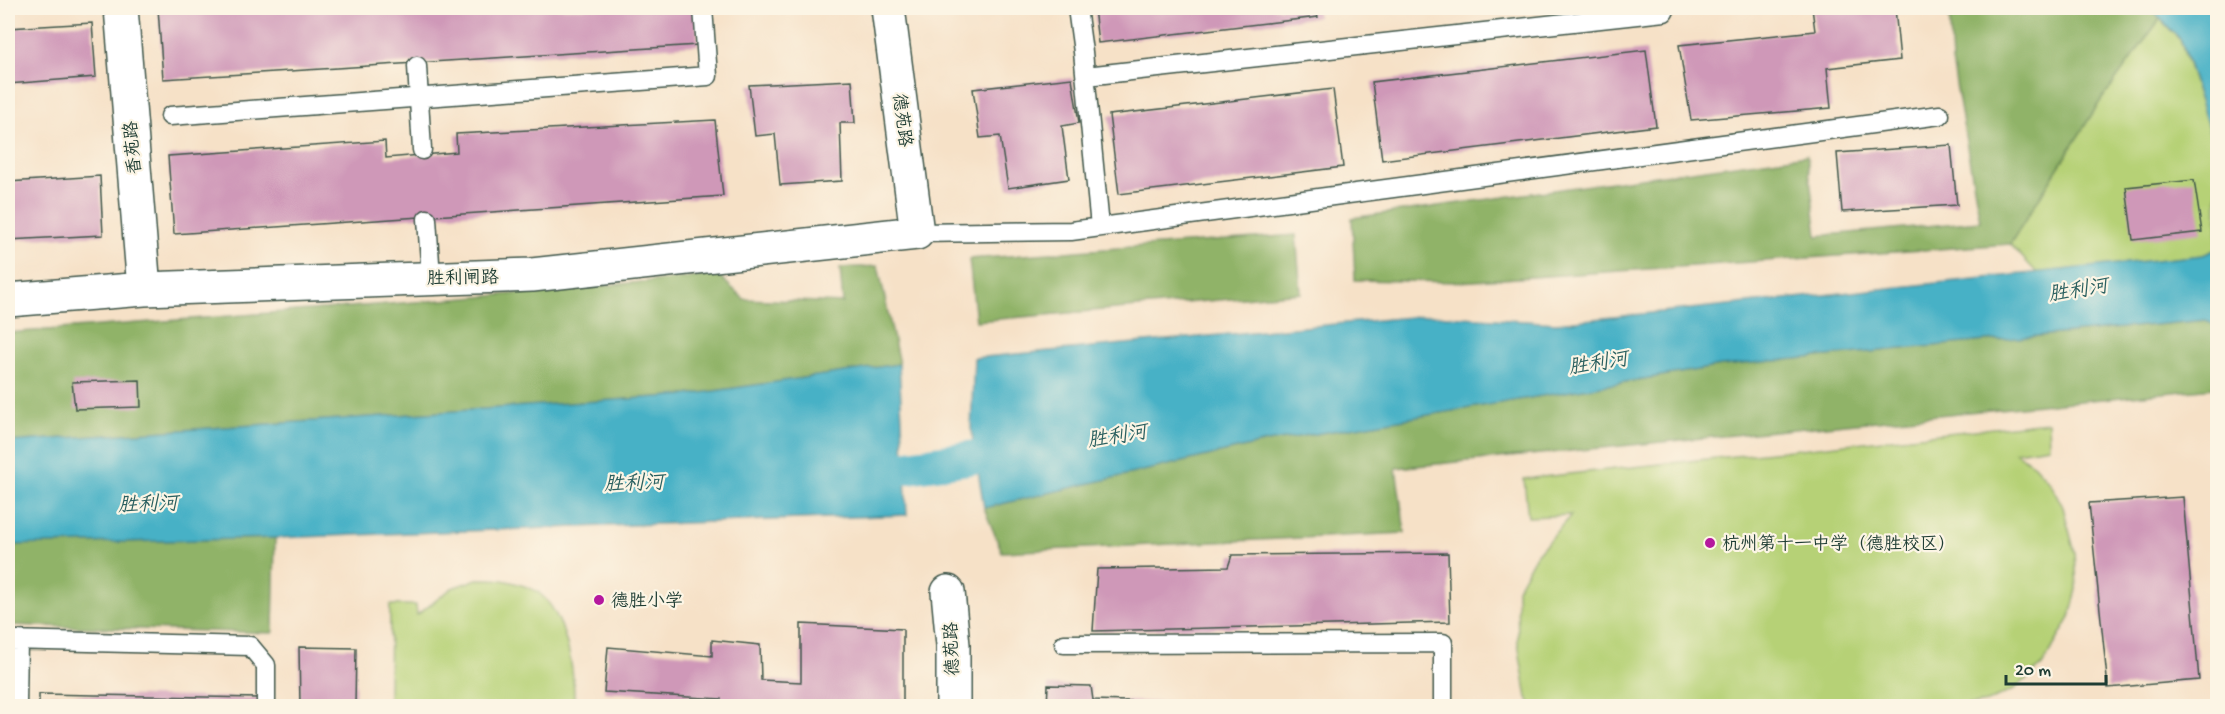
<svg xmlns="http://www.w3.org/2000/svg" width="2225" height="714" font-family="'Gochi Hand','LXGW WenKai TC',sans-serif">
	<rect width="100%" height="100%" fill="#fcf5e5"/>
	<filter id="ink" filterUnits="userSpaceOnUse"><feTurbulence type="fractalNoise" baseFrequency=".0167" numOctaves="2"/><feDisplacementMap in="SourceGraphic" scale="12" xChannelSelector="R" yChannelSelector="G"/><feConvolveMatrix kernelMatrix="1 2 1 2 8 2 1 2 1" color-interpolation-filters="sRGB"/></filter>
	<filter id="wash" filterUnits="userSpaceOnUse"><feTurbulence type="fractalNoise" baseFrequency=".008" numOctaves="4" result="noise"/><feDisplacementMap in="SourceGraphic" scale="24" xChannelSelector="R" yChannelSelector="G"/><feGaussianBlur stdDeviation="1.35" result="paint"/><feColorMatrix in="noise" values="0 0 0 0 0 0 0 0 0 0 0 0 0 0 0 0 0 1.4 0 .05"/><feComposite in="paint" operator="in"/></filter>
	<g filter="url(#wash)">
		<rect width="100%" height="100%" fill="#f6e1c7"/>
		<path fill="#b6d176" stroke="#6a8755" stroke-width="1.5" d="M2160 19 2180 40 2214 145H2217V249L2203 255 2037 273 2010 244 2099 103Z
			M2048 422 2049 447 2015 452 2034 465 2051 484 2063 507 2075 553 2077 589 2070 618 2042 666 2013 690 1987 702 1963 706H1533L1527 698 1518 643 1517 589 1536 555 1571 515 1528 517 1524 479Z
			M477 579C499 579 505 579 527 587 531 589 536 590 539 593 567 616 575 673 574 706H389L390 605H416L417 615 452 588Z"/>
		<path fill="#90b367" stroke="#58784e" stroke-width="1.5" d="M1949 8H2150L2160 19 2099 103 2010 244 1459 282 1355 280 1352 218 1807 155 1817 236 1980 221 1952 61Z
			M1296 235 1301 293 976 321 969 259Z
			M878 266 899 364 687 395 8 442V333L455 299 718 275 744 299 843 303 840 268Z
			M2207 320 2217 327V424L2214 388 1396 468 1405 533 1002 552 984 508 1267 442 1721 366Z
			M275 538 273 633 8 625V545Z"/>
		<path fill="#47b1c6" stroke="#33777d" stroke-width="1.5" d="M2150 8H2217V145L2214 146 2181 40Z
			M2217 249V327L2206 320 1721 366 1267 442 984 508 971 428 974 358 1432 315 1556 323 2203 255Z
			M899 364 907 515 275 538 8 545V442L687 395Z"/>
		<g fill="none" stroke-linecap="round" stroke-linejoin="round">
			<path stroke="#47b1c6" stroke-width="34" d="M858 472 882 471 1022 450"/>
		</g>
		<g id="blocks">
			<path fill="#cf98b8" d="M158 8H696L698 45 163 79Z
				M1094 8H1316L1318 17 1098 43Z
				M1812 8H1895L1900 60 1827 68 1831 108 1691 120 1679 45 1815 31Z
				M92 23 96 77 8 84V28Z
				M1646 50 1656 126 1382 160 1372 82Z
				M1072 78 1079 123 1062 126 1069 179 1008 188 1000 136 980 138 973 89Z
				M852 80 855 123H840L842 181 780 185 775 134 755 136 749 85Z
				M1333 89 1343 167 1119 194 1109 115Z
				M715 120 723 196 174 234 168 156 385 141 386 158 457 152 456 134Z
				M1951 145 1957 205 1842 212 1837 153Z
				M100 176 103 235 8 240V182Z
				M2194 180 2202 232 2133 240 2126 187Z
				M140 380 141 407 75 409 72 382Z
				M2183 497 2199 680 2108 688 2089 503Z
				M1448 553 1450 622 1093 631 1097 569 1228 567 1232 555Z
				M801 624 903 629V706H720L721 699 604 692 608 647 712 656V640L760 645 761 680 801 682Z
				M299 647 356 648 355 706H300Z
				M1048 685 1091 686 1093 700 1263 705V706H1047Z
				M39 694 259 698V706H39Z"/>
		</g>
	</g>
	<g filter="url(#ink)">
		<use href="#blocks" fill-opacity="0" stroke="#3f564a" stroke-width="1.5"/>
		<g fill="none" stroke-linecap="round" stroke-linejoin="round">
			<g stroke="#3f564a" stroke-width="21">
				<path id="service" d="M1077 8 1083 52 1100 227
					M417 66 422 150
					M1086 76 1664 12 1666 8
					M170 116 708 76 703 8
					M427 219 431 277
					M917 233 1071 231 1940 115
					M8 640 250 646 266 665V706
					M1064 644 1443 643V706
					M17 706 18 640"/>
			</g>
			<g stroke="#3f564a" stroke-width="36">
				<path id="minor" d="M121 8 144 289
					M8 300 144 289 532 275 917 233 888 8
					M948 592 953 645V706"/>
			</g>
			<use href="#service" stroke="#fff" stroke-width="18"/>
			<use href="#minor" stroke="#fff" stroke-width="33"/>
		</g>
	</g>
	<g fill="#b5179e" stroke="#fcf5e5" stroke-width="2">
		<circle cx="1710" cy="543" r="6"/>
		<circle cx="599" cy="600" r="6"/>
	</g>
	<g text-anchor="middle" stroke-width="4.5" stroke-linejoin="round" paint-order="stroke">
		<g font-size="18" fill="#1f3d34" stroke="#fcf5e5">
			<text transform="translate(903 120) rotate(83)" y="6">德苑路</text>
			<text transform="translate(132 148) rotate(-95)" y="6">香苑路</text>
			<text transform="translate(463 277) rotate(-1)" y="6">胜利闸路</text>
			<text transform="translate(951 649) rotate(-92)" y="6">德苑路</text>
		</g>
		<g font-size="18" fill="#1f3d34" stroke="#fcf5e5" text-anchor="start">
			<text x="1722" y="549">杭州第十一中学（德胜校区）</text>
			<text x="611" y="606">德胜小学</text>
		</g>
		<g font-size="20" font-style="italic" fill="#2b6060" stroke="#fcf5e5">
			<text transform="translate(2078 289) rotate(-9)" y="7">胜利河</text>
			<text transform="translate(1598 362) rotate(-9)" y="7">胜利河</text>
			<text transform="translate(1117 435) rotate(-9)" y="7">胜利河</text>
			<text transform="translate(634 482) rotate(-2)" y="7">胜利河</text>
			<text transform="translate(148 503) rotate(-2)" y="7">胜利河</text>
		</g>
	</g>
	<rect width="2225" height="714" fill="none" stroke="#fcf5e5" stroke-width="30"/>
	<path d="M2006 675v9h100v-9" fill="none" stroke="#1f3d34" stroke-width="3"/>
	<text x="2015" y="675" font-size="18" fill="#1f3d34" stroke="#fcf5e5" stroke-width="4.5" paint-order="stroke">20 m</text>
</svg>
